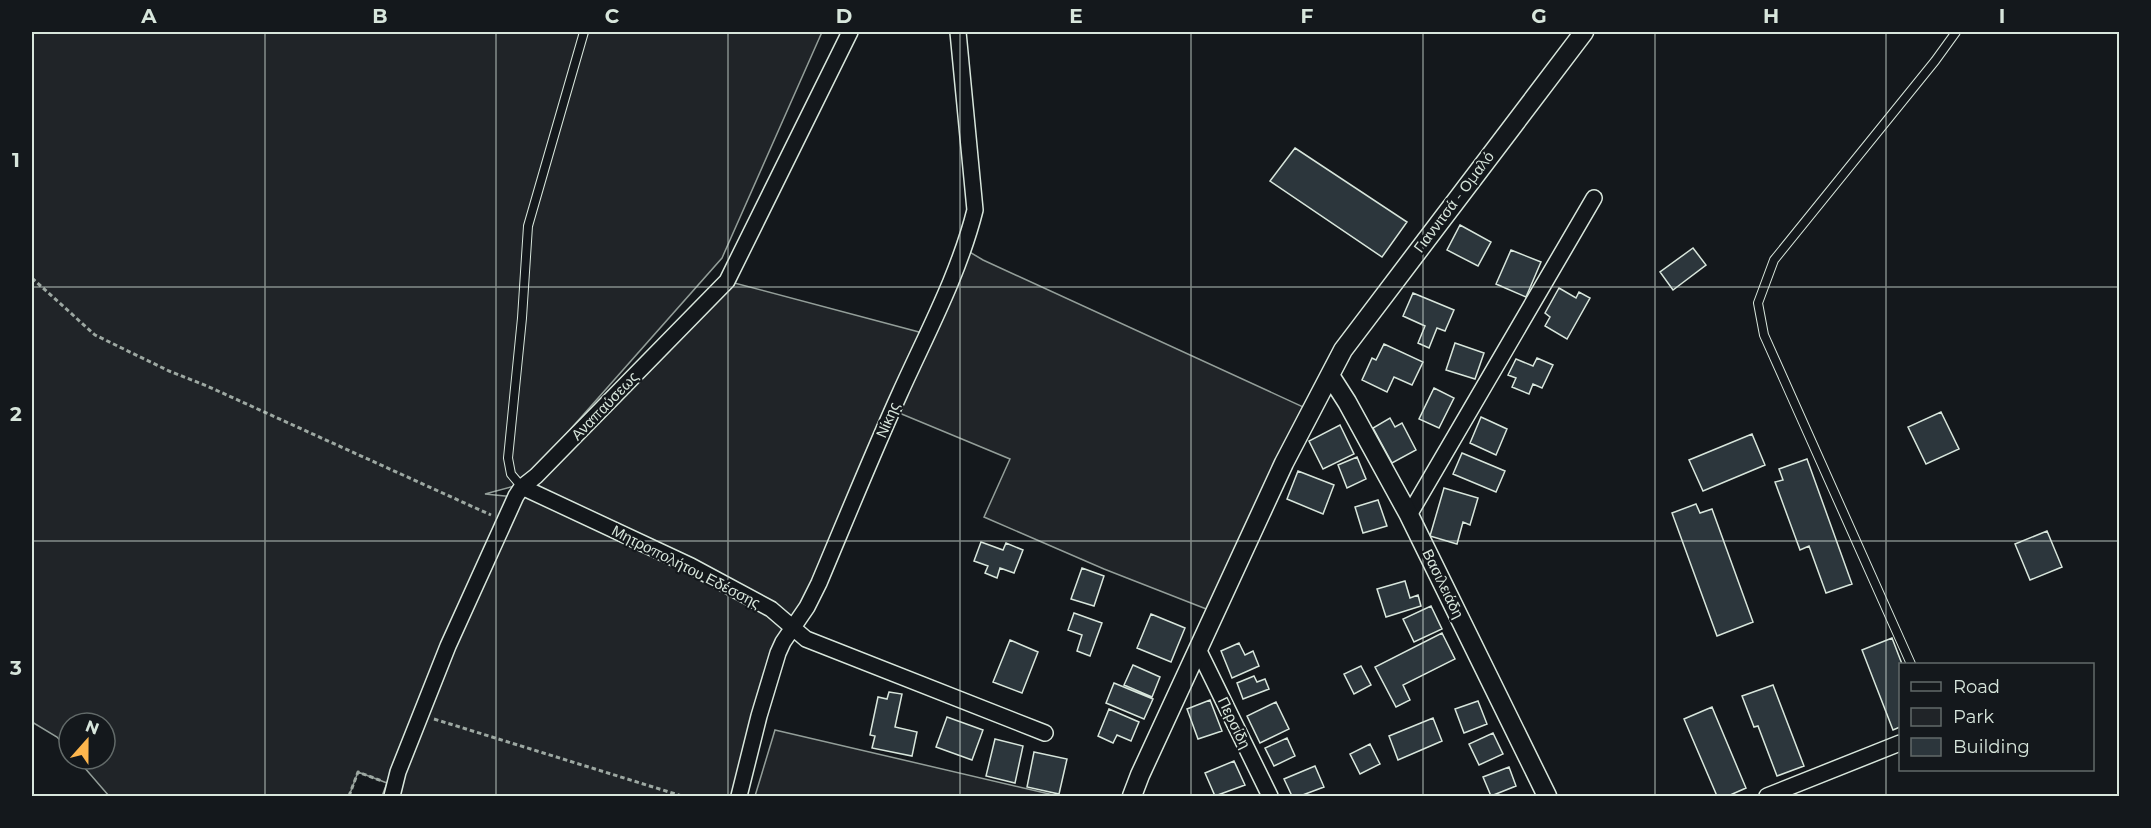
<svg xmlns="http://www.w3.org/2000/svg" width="2151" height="828" font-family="Montserrat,sans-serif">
	<rect width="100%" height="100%" fill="#14181c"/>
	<path fill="#202428" stroke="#939e99" stroke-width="1.5" d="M32 32H822L722 258 522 484 485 494 515 497 727 281 919 332 926 336 963 248 983 260 1312 411 1214 612 1104 569 984 517 1010 459 892 410 783 642 739 796H382L387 783 358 772 349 796H109L77 759H105V723H69V750L57 737 32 722Z
		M775 730 1058 796H755Z"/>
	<path fill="#2c363c" stroke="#d8e6dc" stroke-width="1.5" d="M1295 148 1407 222 1382 257 1270 181Z
		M1460 225 1491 242 1478 266 1447 250Z
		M1693 248 1706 265 1673 290 1660 272Z
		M1511 250 1541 262 1526 297 1496 284Z
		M1559 288 1576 298 1579 292 1590 298 1567 339 1545 326 1550 317 1545 313Z
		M1413 293 1454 310 1445 331 1437 328 1429 348 1418 343 1425 326 1403 316Z
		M1455 343 1484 353 1475 379 1446 370Z
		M1384 344 1423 362 1412 385 1394 377 1387 392 1362 380 1372 358 1376 360Z
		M1537 358 1553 365 1542 388 1533 384 1529 394 1512 387 1516 378 1508 375 1516 359 1533 366Z
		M1434 388 1454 398 1439 428 1419 419Z
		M1941 412 1959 449 1926 464 1908 427Z
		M1481 417 1507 429 1496 455 1470 443Z
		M1390 418 1395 427 1402 423 1416 450 1392 463 1373 428Z
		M1340 425 1354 454 1323 469 1309 441Z
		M1752 434 1765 465 1703 491 1689 460Z
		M1462 453 1505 471 1496 492 1453 474Z
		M1357 457 1366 479 1347 488 1338 465Z
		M1807 459 1852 584 1826 593 1809 546 1800 550 1775 482 1783 480 1779 469Z
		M1298 471 1334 485 1323 514 1287 499Z
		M1444 488 1478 498 1470 525 1463 522 1457 544 1430 536Z
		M1378 500 1387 526 1363 533 1355 507Z
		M1696 504 1700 513 1712 509 1753 622 1717 636 1672 513Z
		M2047 531 2062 567 2030 580 2015 544Z
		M981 542 1003 550 1006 543 1023 550 1014 573 1000 568 997 578 985 573 988 566 974 561Z
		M1082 568 1104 576 1094 606 1071 599Z
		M1405 581 1410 598 1418 595 1421 606 1386 617 1377 589Z
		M1431 606 1442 629 1414 642 1403 619Z
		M1074 613 1102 623 1090 656 1077 651 1082 635 1068 630Z
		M1151 614 1185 628 1171 662 1137 648Z
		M1442 633 1455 659 1403 685 1410 700 1396 707 1375 667Z
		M1892 638 1902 664 1900 727 1893 730 1862 650Z
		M1010 640 1038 652 1022 693 993 682Z
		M1239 643 1245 655 1253 651 1259 666 1232 678 1221 651Z
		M1133 665 1160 677 1152 697 1124 685Z
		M1361 666 1371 685 1354 694 1344 674Z
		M1254 676 1257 682 1265 679 1269 689 1243 699 1237 683Z
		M1114 683 1153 699 1144 719 1106 703Z
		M1773 685 1804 766 1777 776 1758 726 1754 727 1742 696Z
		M889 692 902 694 895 727 917 732 912 756 872 748 875 736 870 735 878 697 887 699Z
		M1210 700 1222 731 1198 739 1187 709Z
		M1478 701 1487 724 1464 733 1455 709Z
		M1276 702 1289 729 1260 743 1247 716Z
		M1712 707 1746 788 1728 796H1717L1684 719Z
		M1109 709 1139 722 1131 741 1117 735 1113 743 1098 736Z
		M947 717 983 730 972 760 936 747Z
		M1433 718 1442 741 1398 760 1389 736Z
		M1493 733 1503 754 1479 765 1469 744Z
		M1287 738 1295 756 1274 766 1265 748Z
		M995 739 1023 746 1015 783 986 776Z
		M1370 744 1380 764 1360 774 1350 754Z
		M1034 752 1067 759 1059 794 1027 787Z
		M1234 761 1245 785 1215 796 1205 773Z
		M1315 766 1324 787 1300 796H1292L1284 779Z
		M1509 767 1516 786 1491 796 1483 777Z"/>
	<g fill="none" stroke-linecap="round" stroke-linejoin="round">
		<g stroke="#d8e6dc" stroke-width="10">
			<path id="service" d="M522 487 511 474 508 458 522 318 528 226 584 32
				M1911 664 1764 335 1758 303 1774 260 1935 61 1956 32"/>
		</g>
		<g stroke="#d8e6dc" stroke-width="18">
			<path id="minor" d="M522 487 691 566 771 609 806 639 1045 733
				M1409 515 1594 198
				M1198 649 1270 796
				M392 796 398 772 448 646 516 496 522 487 536 476 727 281 850 32
				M739 796 759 716 778 653 783 642 807 607 819 583C846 519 872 455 900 393 927 333 959 274 975 210L958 32
				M1767 796 1900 743"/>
		</g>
		<g stroke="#d8e6dc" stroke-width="21">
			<path id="tertiary" d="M1331 377 1347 402 1409 515 1547 796
				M1132 796 1140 775 1284 463 1343 350 1584 32"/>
		</g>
		<path stroke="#9da8a2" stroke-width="3" stroke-dasharray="4.5 3" stroke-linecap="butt" d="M32 278 95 335 169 371 207 386 491 515
			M434 719 682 796
			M349 796 358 772 382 781"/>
		<use href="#service" stroke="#14181c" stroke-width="8"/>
		<use href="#minor" stroke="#14181c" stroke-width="15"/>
		<use href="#tertiary" stroke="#14181c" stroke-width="18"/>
	</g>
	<path fill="none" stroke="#d8e6dc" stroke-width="1.5" stroke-opacity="0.55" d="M265 32V796M496 32V796M728 32V796M960 32V796M1191 32V796M1423 32V796M1655 32V796M1886 32V796M32 287H2120M32 541H2120"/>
	<g text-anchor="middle" stroke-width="4.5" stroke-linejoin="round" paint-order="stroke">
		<g font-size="15" fill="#d8e6dc" stroke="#14181c">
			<text transform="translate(1454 202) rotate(-53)" y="5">Γιαννιτσά - Ομαλό</text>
			<text transform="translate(605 406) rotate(-46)" y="5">Αναπαύσεως</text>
			<text transform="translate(888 420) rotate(-67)" y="5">Νίκης</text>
			<text transform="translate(686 567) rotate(27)" y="5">Μητροπολήτου Εδέσσης</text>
			<text transform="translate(1443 584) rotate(64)" y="5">Βασιλειάδη</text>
			<text transform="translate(1234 723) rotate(64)" y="5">Περσίδη</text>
		</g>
	</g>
	<rect width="2151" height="828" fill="none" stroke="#14181c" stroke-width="66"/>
	<rect x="1899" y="663" width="195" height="108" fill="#14181c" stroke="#626a69" stroke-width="1.5"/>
	<rect x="1911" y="682" width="30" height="9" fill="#14181c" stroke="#626a69" stroke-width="1.5"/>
	<text x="1953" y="693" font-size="18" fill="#d8e6dc">Road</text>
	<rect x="1911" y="708" width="30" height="18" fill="#202428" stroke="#626a69" stroke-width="1.5"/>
	<text x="1953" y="723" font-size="18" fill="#d8e6dc">Park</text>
	<rect x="1911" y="738" width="30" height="18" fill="#2c363c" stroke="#626a69" stroke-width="1.5"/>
	<text x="1953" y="753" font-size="18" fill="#d8e6dc">Building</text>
	<g transform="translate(87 741) rotate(21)"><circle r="28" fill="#14181c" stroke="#626a69" stroke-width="1.5"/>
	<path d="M0-4.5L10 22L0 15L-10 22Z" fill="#ffb74d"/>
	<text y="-9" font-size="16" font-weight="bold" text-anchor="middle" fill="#d8e6dc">N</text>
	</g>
	<rect x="33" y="33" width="2085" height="762" fill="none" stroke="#d8e6dc" stroke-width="2"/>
	<g font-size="20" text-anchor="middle" font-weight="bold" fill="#d8e6dc">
		<text x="149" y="23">A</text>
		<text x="380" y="23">B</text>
		<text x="612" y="23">C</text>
		<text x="844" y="23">D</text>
		<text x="1076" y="23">E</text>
		<text x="1307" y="23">F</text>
		<text x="1539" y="23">G</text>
		<text x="1771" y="23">H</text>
		<text x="2002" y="23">I</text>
		<text x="16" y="167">1</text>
		<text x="16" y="421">2</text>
		<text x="16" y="675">3</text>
	</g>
</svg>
